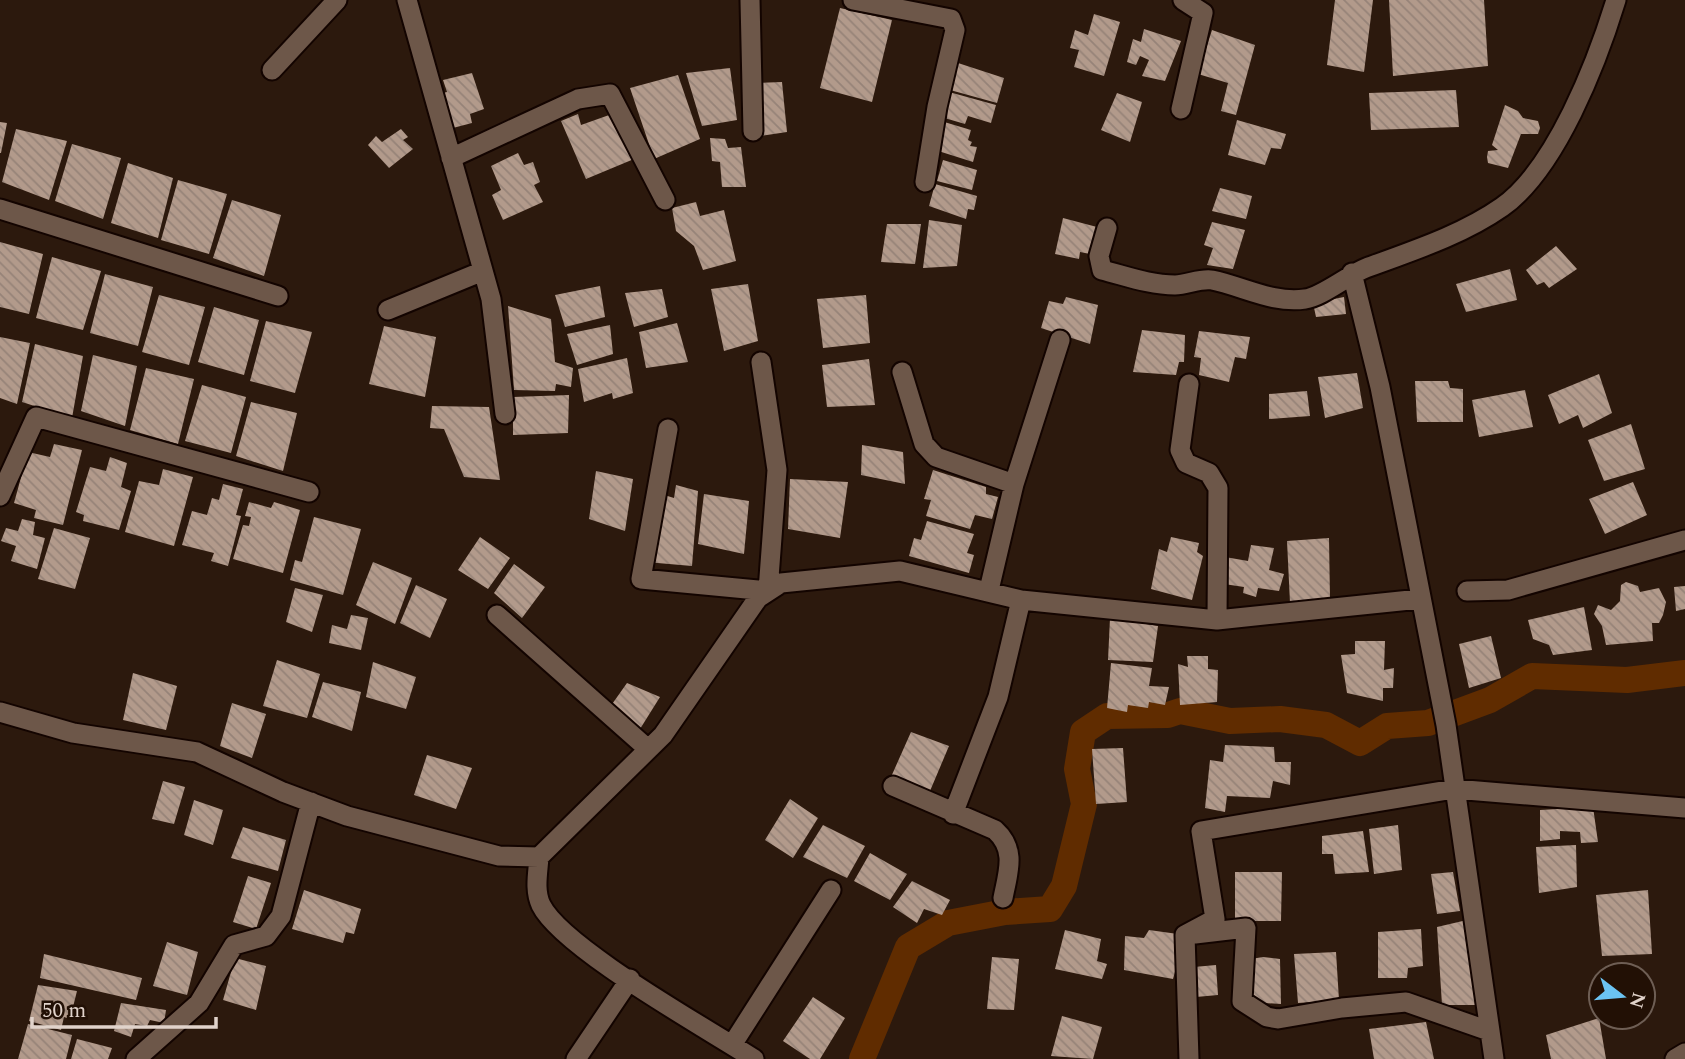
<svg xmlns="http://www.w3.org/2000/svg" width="1685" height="1059" font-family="Spectral,serif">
	<defs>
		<pattern id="building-back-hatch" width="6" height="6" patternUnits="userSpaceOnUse" patternTransform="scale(1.75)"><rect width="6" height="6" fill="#b29a8b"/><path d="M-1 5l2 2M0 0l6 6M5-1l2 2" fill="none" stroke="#968378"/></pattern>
	</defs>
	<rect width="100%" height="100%" fill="#2c190d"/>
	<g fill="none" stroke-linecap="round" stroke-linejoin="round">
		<path stroke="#602c00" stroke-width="26" d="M862 1059 908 947 948 923 1005 912 1050 909 1064 886 1084 804 1077 769 1083 732 1107 716 1168 715 1180 711 1230 721 1280 719 1326 725 1360 743 1387 726 1428 723 1490 700 1532 676 1627 680 1685 673"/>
	</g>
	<path fill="url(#building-back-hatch)" d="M1335 0H1373L1364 72 1327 65Z
		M1389 0H1484L1488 66 1393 76Z
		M840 8 892 20 872 102 820 88Z
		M1094 14 1120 22 1104 76 1074 67 1079 50 1070 48 1075 30 1088 35Z
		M1144 29 1181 41 1165 81 1142 76 1149 60 1140 56 1136 65 1127 62 1133 39 1141 42Z
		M1212 30 1255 45 1236 115 1221 111 1228 83 1198 74Z
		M958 63 1004 78 997 103 950 90Z
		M730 68 737 120 702 126 686 73Z
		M472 73 484 109 470 114 472 123 449 129 442 109 448 107 443 93 447 92 443 80Z
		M678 75 700 139 654 159 630 88Z
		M782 82 787 132 761 136 757 83Z
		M1456 90 1459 127 1371 130 1369 93Z
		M949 92 996 105 991 123 968 116 965 124 941 117Z
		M1117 93 1142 102 1130 142 1101 130Z
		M1505 105 1518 111 1523 118 1538 121 1540 128 1538 134H1521L1508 168 1488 163 1487 157 1488 151 1498 150 1492 145Z
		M578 114 581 125 612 114 634 159 586 179 561 121Z
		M1237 120 1286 134 1281 149 1271 148 1265 165 1228 155Z
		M941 121 971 130 968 140 972 142 970 146 977 147 973 162 932 149Z
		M0 122 7 123 1 153H0Z
		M16 129 67 141 49 200 2 182Z
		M401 129 408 137 403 140 413 149 389 168 368 145 376 136 382 142Z
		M710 138 725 139 728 148 741 147 746 187H722L720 162 712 161Z
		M72 144 121 158 103 219 55 201Z
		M518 153 524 165 533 162 540 182 534 185 543 202 503 220 492 195 501 190 491 166Z
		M943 160 977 170 972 190 937 181Z
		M128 163 173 178 158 238 111 223Z
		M178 180 227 194 209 254 161 240Z
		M935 184 977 196 974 210 968 209 966 219 929 206Z
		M1220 188 1252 196 1246 219 1212 211Z
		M232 200 281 215 264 276 213 258Z
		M696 202 700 216 724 210 736 261 703 270 694 246 676 231 672 208Z
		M1063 218 1097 227 1090 254 1080 252 1079 259 1055 254Z
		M929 220 962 225 957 266 923 268Z
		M1212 222 1245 230 1233 269 1207 265 1213 248 1204 245Z
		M887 224H921L915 264 881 262Z
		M0 242 43 254 29 314 0 307Z
		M1556 246 1577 269 1549 288 1544 282 1537 285 1526 270Z
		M52 257 101 271 83 330 36 318Z
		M1510 269 1517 300 1466 312 1456 284Z
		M105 274 153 287 138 346 90 333Z
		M748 284 758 341 724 351 711 289Z
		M600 286 605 317 565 327 555 295Z
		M662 289 668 317 634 327 625 293Z
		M159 295 205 307 189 365 142 352Z
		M866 295 870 343 823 348 817 299Z
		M1066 297 1098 305 1090 344 1041 328 1049 301 1063 304Z
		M1344 297 1346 314 1316 317 1313 303Z
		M508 306 551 319 555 362 573 368 571 387 556 384 555 391 514 390Z
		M214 307 259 320 244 375 198 362Z
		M266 321 312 332 295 393 250 381Z
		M677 323 688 362 646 368 639 332Z
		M610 325 613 354 577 365 567 334Z
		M384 326 436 337 425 397 369 384Z
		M1142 330 1185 335 1184 362H1179L1176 375 1133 372Z
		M1199 331 1250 337 1246 359 1235 357 1229 382 1199 375 1201 358 1194 357Z
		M0 337 30 343 17 404 0 398Z
		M35 344 83 356 72 418 22 402Z
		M93 355 137 366 125 426 81 411Z
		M627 358 633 393 613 399 612 393 584 402 578 369Z
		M869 359 875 405 827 407 822 365Z
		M146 368 194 379 178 444 130 430Z
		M1357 373 1363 408 1325 418 1318 377Z
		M1599 374 1612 413 1583 428 1578 415 1559 424 1548 395Z
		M1415 381H1448L1450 388 1463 389V422H1417Z
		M202 385 246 397 231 453 185 441Z
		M1525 390 1533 427 1479 437 1472 400Z
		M1307 391 1310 416 1269 419V394Z
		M569 395 568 433 513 435V397Z
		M251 402 297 413 283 471 236 456Z
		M432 406 489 407 500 480 464 477 444 429 430 428Z
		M1631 424 1645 469 1604 481 1588 440Z
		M54 444 82 450 63 525 34 518 36 510 14 503 28 452 50 457Z
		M862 445 903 452 905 484 861 475Z
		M110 457 127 463 121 487 131 491 119 530 83 521 84 515 76 512 90 467 106 471Z
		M163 469 193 477 174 546 125 532 139 481 159 485Z
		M933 470 986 487V494L998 497 992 519 975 515 970 529 926 516 931 500 924 499Z
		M596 471 633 479 625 531 589 519Z
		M790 479 848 482 840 538 788 529Z
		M1633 482 1647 515 1605 534 1589 499Z
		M223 484 243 489 236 515 241 516 228 566 211 561 214 553 182 545 192 511 207 515 212 498 219 500Z
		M676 485 698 491 692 566 646 562 661 494 674 498Z
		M704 494 749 501 744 554 698 544Z
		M249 502 271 508 274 502 300 510 283 573 233 559 243 525 249 526 251 517 245 516Z
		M314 517 361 529 343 595 290 580 295 560 302 562Z
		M22 519 35 522 33 535 45 538 37 569 11 561 16 546 1 541 6 528 18 531Z
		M927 521 974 534 967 553 974 555 969 573 909 556 914 538 921 540Z
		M54 528 90 538 75 589 38 579Z
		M480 537 510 558 488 589 458 570Z
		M1171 537 1199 543 1197 552 1203 556 1192 600 1151 589 1159 549 1167 552Z
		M1329 538 1330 599 1290 603 1287 541Z
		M1251 545 1274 548 1269 570 1284 574 1279 591 1258 588 1256 597 1243 593 1244 587 1224 584 1225 557 1248 561Z
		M373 562 412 578 395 624 356 605Z
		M514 564 545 587 522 618 494 593Z
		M1626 582 1638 586 1640 592 1659 588 1666 602 1663 615 1659 623H1652L1653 641 1606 645 1602 626 1594 614 1598 605 1611 610 1620 601 1621 585Z
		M416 585 447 599 430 638 400 623Z
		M1685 586V609L1676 611 1674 587Z
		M295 588 323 595 312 632 286 622Z
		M1584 607 1592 650 1553 655 1549 645 1533 639 1528 620Z
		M351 615 368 618 361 650 329 643 332 625 347 629Z
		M1110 618 1158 626 1153 662 1108 660Z
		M1491 636 1501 678 1469 688 1459 644Z
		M1355 641H1385L1384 670 1394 668 1393 688H1383V701L1347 693 1341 655 1355 654Z
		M1187 656H1208V669L1218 670 1217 702 1180 705 1178 664 1188 667Z
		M277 660 320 674 307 718 263 706Z
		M373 662 416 677 406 709 366 697Z
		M1111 663 1152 668 1149 686 1169 687 1165 705 1149 702 1148 708 1128 705 1127 712 1107 708Z
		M133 673 177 686 166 730 123 720Z
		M323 682 361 692 352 731 312 717Z
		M627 683 660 697 640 729 610 707Z
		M232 703 266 714 252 758 220 746Z
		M911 732 949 746 930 791 891 777Z
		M1225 745 1274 747 1275 762H1291L1290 785 1273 781 1270 798 1227 796 1225 812 1205 808 1210 760 1223 762Z
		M1123 748 1127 802 1096 804 1092 749Z
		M427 755 472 768 456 809 414 795Z
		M163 781 185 787 174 824 152 819Z
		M790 799 818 818 793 858 765 840Z
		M194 800 223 810 213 845 184 835Z
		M1593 807 1598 842 1581 843 1580 832 1560 831V839L1540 841V810Z
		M823 825 865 846 847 878 803 857Z
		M1398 825 1402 870 1374 874 1369 829Z
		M243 827 286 840 278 871 231 858Z
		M1363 831 1369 872 1335 874 1333 854H1322V836Z
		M1576 845 1577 887 1539 893 1536 847Z
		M870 853 907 874 890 900 854 881Z
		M1235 872H1282L1281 921H1235Z
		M1453 872 1460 911 1437 914 1431 874Z
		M248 876 271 883 256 929 233 922Z
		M912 881 950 900 942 915 924 909 917 923 893 907Z
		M304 890 361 909 354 934 346 932 343 943 292 929Z
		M1648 890 1652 954 1602 956 1596 895Z
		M1467 920 1479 1005H1442L1437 927Z
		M1421 929 1423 966 1408 968 1407 978H1378V932Z
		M1065 930 1101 939 1097 961 1107 964 1102 979 1055 969Z
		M1149 930 1185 935 1173 979 1124 970 1125 936 1144 938Z
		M167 942 198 952 187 995 153 986Z
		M1336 952 1339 1000 1298 1003 1294 954Z
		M44 954 142 978 136 1000 40 978Z
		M992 957 1019 959 1014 1010 987 1009Z
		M1263 957 1280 959 1281 1004 1250 1002 1251 959Z
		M235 958 266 966 256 1010 223 1000Z
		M1216 965 1218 995 1196 997 1194 967Z
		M38 985 77 991 70 1019 64 1017 61 1030 29 1021Z
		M813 997 845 1018 820 1059H810L783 1041Z
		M121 1003 166 1010 164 1023 150 1020 147 1026 135 1024 131 1037 114 1031Z
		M1062 1016 1102 1027 1093 1059 1051 1056Z
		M1599 1018 1606 1059H1551L1546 1035Z
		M1426 1022 1434 1059H1374L1369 1029Z
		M28 1024 72 1035 66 1059H18Z
		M77 1039 112 1048 108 1059H71Z"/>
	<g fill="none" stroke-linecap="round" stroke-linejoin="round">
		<g stroke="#130400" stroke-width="23">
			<path id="minor" d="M407 0 491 299 505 414
				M750 0 753 131
				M853 0 951 19 955 30 937 107 925 182
				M272 70 337 0
				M1181 109 1203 13 1183 0
				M451 158 578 99 610 94 665 200
				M0 209 278 296
				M1107 228 1099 256 1102 270C1126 276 1150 285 1175 285 1187 285 1200 278 1212 280 1242 286 1274 304 1305 299 1322 297 1348 275 1366 268 1412 251 1462 235 1502 207 1556 169 1597 62 1616 0
				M1352 273 1380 387 1446 725 1494 1059
				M388 310 483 271
				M902 372 924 444 936 457 1014 484
				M1189 384 1180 450 1186 463 1209 473 1218 488 1217 620
				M668 429 641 579 768 591 777 470 761 362
				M0 496 36 417 309 492
				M989 590 1014 484 1060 340
				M1467 591 1508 590 1685 540
				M497 615 648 749
				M0 712 73 733 197 752 283 792 347 816 499 856 539 857
				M893 786 995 830C1017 850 1008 872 1003 898
				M953 814 998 697 1021 600
				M1195 934 1246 928 1242 1001 1267 1017 1278 1019 1342 1008 1406 1002 1489 1031
				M732 1045 831 890
				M136 1059 199 1003 234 945 266 936 281 916 311 802
				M576 1059 630 979
				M754 1059C708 1029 562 948 541 905 534 890 538 873 539 857L663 735 758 598 781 583 900 571 1021 600 1217 620 1420 599
				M1189 1059 1185 935 1215 919 1201 831 1454 789 1685 808
				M1675 1059 1685 1053"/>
		</g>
		<use href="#minor" stroke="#6d5749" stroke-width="19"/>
	</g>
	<g transform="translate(1622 996) rotate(106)"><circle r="33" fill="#221005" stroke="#6e5e54" stroke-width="2"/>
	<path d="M0-5L12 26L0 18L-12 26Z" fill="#6bc3f2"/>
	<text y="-10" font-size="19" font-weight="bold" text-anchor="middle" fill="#e1d3cb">N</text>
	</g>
	<path d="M32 1017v10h184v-10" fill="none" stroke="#e1d3cb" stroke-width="3.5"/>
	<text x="42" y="1017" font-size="21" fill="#e1d3cb" stroke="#221005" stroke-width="5" paint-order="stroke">50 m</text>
</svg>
